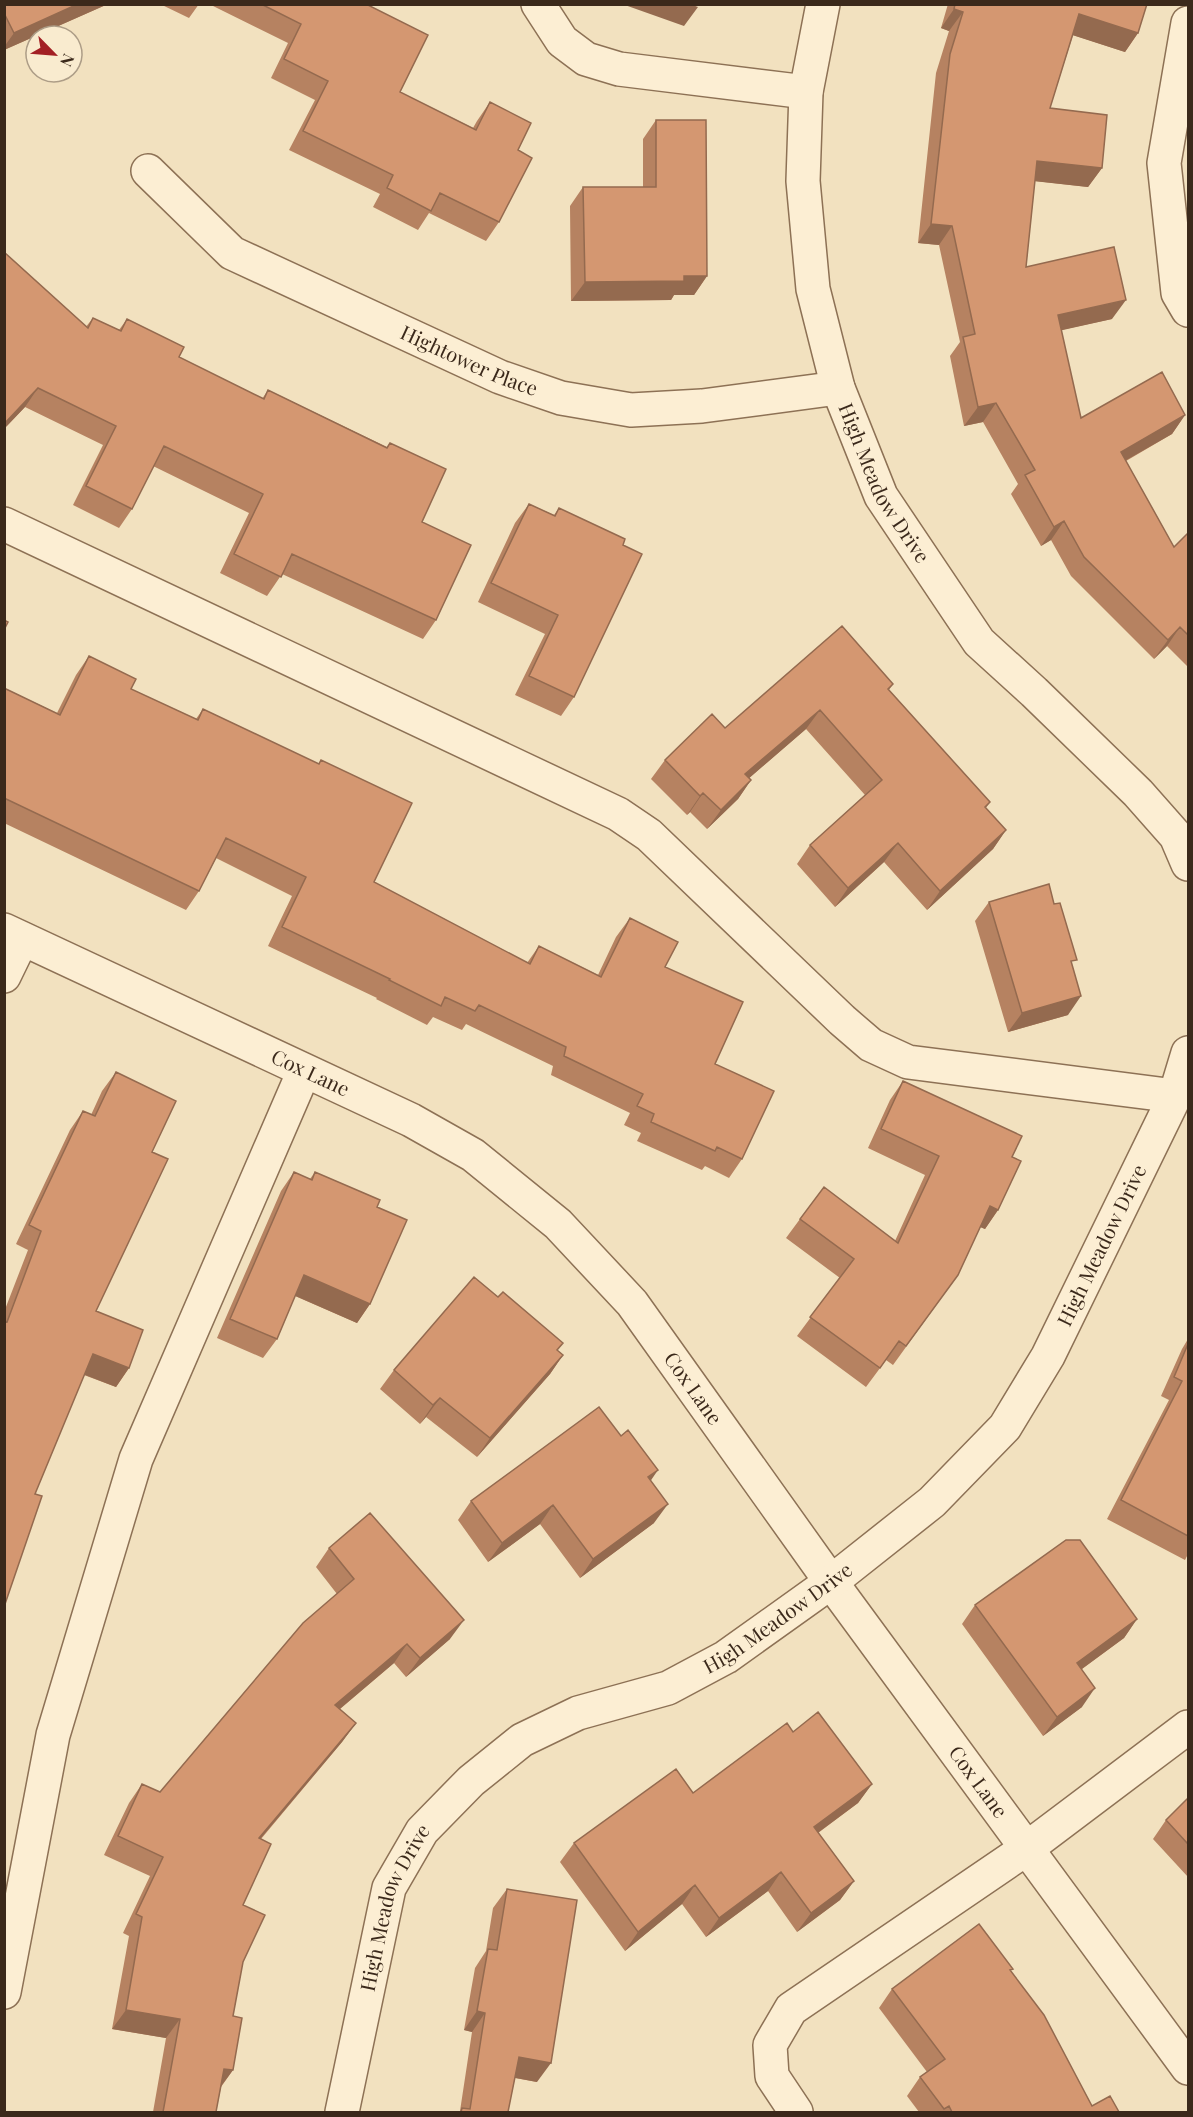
<svg xmlns="http://www.w3.org/2000/svg" width="1193" height="2117" font-family="'Playfair Display',serif">
	<rect width="100%" height="100%" fill="#f2e1bf"/>
	<g fill="none" stroke-linecap="round" stroke-linejoin="round">
		<g stroke="#8d7155" stroke-width="36">
			<g id="minor">
				<path d="M538 4 562 41 586 59 619 69 806 92"/>
				<path id="s1" d="M823 4 806 92 803 181 813 289 838 388 881 496 979 642 1034 692 1138 793 1176 836 1188 864"/>
				<path d="M1188 23 1164 163 1178 293 1188 310"/>
				<path id="s2" d="M148 171 232 253 500 377 561 398 631 410 702 406 838 388"/>
				<path d="M4 524 618 814 649 835 842 1020 871 1045 908 1062 1175 1096"/>
				<path id="s3" d="M4 930 411 1120 473 1155 558 1224 632 1303 831 1582 1188 2068"/>
				<path d="M4 976 22 939"/>
				<path d="M4 1992 53 1735 136 1459 304 1071"/>
				<path id="s4" d="M342 2112 389 1888 422 1831 471 1781 522 1740 578 1713 668 1688 726 1657 831 1582 932 1502 1005 1427 1048 1356 1175 1096 1188 1053"/>
				<path d="M796 2112 772 2076 770 2045 791 2009 1026 1849 1188 1727"/>
			</g>
		</g>
		<use href="#minor" stroke="#fceed3" stroke-width="33"/>
	</g>
	<path fill="#b68261" d="M4 4H108L4 50Z
		M160 4H199L189 18Z
		M209 4H366L400 92 473 128 477 121 490 102 518 150 499 222 486 241 429 213 418 230 373 207 380 194 289 150 315 100 271 78 288 43Z
		M948 4H1147L1138 33 1125 52 1073 35 1050 108 1102 168 1088 187 1035 181 1026 267 1112 319 1061 330 1081 418 1185 415 1172 434 1126 461 1174 547 1188 533V667L1167 646 1154 659 1071 576 1051 540 1041 546 1011 494 1018 484 983 422 964 426 950 356 960 342 939 245 918 243 936 73 949 31 941 28Z
		M656 120 707 276 694 295H674L671 300 571 301 570 206 583 187H643V139Z
		M93 318 119 330 127 319 179 357 262 399 268 390 387 447 390 443 422 522 436 620 423 639 282 574 267 596 220 573 249 513 153 466 132 509 119 528 73 505 103 445 25 407 4 429Z
		M529 504 554 515 559 508 623 545 574 697 561 716 515 695 545 634 478 602 515 523Z
		M89 656 131 689 196 719 203 709 318 764 321 760 374 882 527 963 539 946 598 975 616 937 630 918 665 967 715 1064 742 1159 729 1178 705 1166 702 1170 637 1141 641 1133 624 1125 630 1113 551 1075 553 1066 466 1024 462 1030 433 1017 427 1025 376 999 377 998 268 946 292 896 216 858 199 891 186 910 4 823V688L57 713 76 675Z
		M893 684 889 690 990 802 986 808 1006 830 993 849 927 910 884 862 835 907 797 864 810 845 865 795 806 729 749 778 751 780 738 799 707 829 690 812 687 815 651 779 665 760 725 728Z
		M989 902 1072 966 1068 1015 1008 1032 975 921Z
		M116 1072 152 1152 96 1311 129 1368 116 1387 84 1375 35 1494 4 1607V1312L28 1250 16 1244 70 1130 83 1111 91 1115 102 1091Z
		M903 1081 1012 1157 998 1210 985 1229 980 1227 958 1275 893 1365 886 1360 866 1387 797 1336 840 1278 786 1238 800 1219 895 1241 925 1175 868 1148 890 1100Z
		M294 1172 310 1179 315 1172 377 1207 370 1304 357 1323 295 1296 277 1339 263 1358 217 1338 281 1191Z
		M1188 1339V1554L1185 1560 1107 1519 1169 1400 1161 1396 1182 1349Z
		M558 1351 563 1355 550 1374 477 1457 426 1417 420 1424 380 1389 394 1370Z
		M651 1480 654 1523 580 1578 540 1524 488 1562 458 1520 471 1501Z
		M329 1548 450 1639 406 1677 394 1663 340 1709 356 1723 342 1742 261 1839 243 1905V1962L233 2016V2070L221 2087 216 2112H153L166 2038 112 2029 129 1936 123 1933 150 1876 104 1855 129 1803 142 1784 160 1792 337 1594 316 1567Z
		M975 1605 1137 1619 1124 1638 1082 1669V1707L1043 1736 962 1624Z
		M793 1732 872 1784 858 1803 818 1833 854 1881 840 1900 797 1932 768 1891 706 1937 682 1904 625 1951 560 1862 574 1843 693 1793Z
		M1188 1798V1877L1153 1839 1166 1820Z
		M507 1889 537 2082 515 2078 508 2112H459L460 2111 472 2032 464 2030 475 1968 486 1951 493 1908Z
		M1011 1971 1092 2106 1119 2112H919L907 2096 920 2077 927 2072 879 2008 892 1989Z"/>
	<path fill="#946a4f" d="M78 4H108L4 50V47L14 33Z
		M622 4H690L698 7 684 26Z
		M954 9 963 12 949 31 941 28Z
		M1079 14 1138 33 1125 52 1066 33Z
		M1037 161 1102 168 1088 187 1024 180Z
		M931 224 952 226 939 245 918 243Z
		M684 276H707L694 295H674L671 300 571 301 585 282Z
		M1126 300 1112 319 1045 334 1058 315Z
		M38 388 25 407 4 429V424Z
		M996 403 983 422 964 426 978 407Z
		M1185 415 1172 434 1107 471 1121 452Z
		M1064 521 1051 540 1041 546 1054 527Z
		M1180 627 1167 646 1154 659 1168 640Z
		M820 710 806 729 732 793 745 774Z
		M751 780 738 799 707 829 721 810Z
		M703 793 690 812 687 815 700 796Z
		M1006 830 993 849 927 910 940 891Z
		M898 843 884 862 835 907 848 888Z
		M1081 996 1068 1015 1008 1032 1022 1013Z
		M990 1206 998 1210 985 1229 976 1225Z
		M304 1275 370 1304 357 1323 291 1294Z
		M93 1354 129 1368 116 1387 80 1373Z
		M563 1355 550 1374 477 1457 490 1438Z
		M440 1398 426 1417 420 1424 433 1405Z
		M658 1470 645 1489 648 1477Z
		M668 1504 654 1523 580 1578 593 1559Z
		M553 1505 540 1524 488 1562 502 1543Z
		M1137 1619 1124 1638 1064 1682 1077 1663Z
		M464 1620 450 1639 406 1677 420 1658Z
		M407 1644 394 1663 322 1724 335 1705Z
		M1095 1688 1082 1707 1043 1736 1057 1717Z
		M356 1723 342 1742 245 1857 259 1838Z
		M872 1784 858 1803 800 1846 814 1827Z
		M781 1872 768 1891 706 1937 719 1918Z
		M854 1881 840 1900 797 1932 811 1913Z
		M695 1885 682 1904 625 1951 638 1932Z
		M126 2010 180 2019 166 2038 112 2029Z
		M477 2011 485 2013 472 2032 464 2030Z
		M519 2057 551 2063 537 2082 505 2076Z
		M224 2069 233 2070 219 2089Z"/>
	<path fill="#d49771" stroke="#946a4f" stroke-width="1.5" d="M4 4H78L14 33 4 13Z
		M261 4H366L428 35 400 92 476 130 490 102 531 123 518 150 532 158 499 222 440 193 431 211 387 188 393 175 303 131 328 81 284 59 301 24Z
		M955 4H1147L1138 33 1079 14 1050 108 1107 115 1102 168 1037 161 1026 267 1114 247 1126 300 1058 315 1081 418 1162 372 1185 415 1121 452 1174 547 1188 533V635L1180 627 1168 640 1084 557 1064 521 1054 527 1025 475 1035 470 996 403 978 407 963 337 975 334 952 226 931 224 950 54 963 12 954 9Z
		M656 120H706L707 276H684V281L585 282 583 187H656Z
		M4 252 88 328 93 318 121 331 127 319 184 347 179 357 264 399 268 390 387 448 390 443 446 469 422 522 471 545 436 620 292 554 281 577 234 554 263 494 164 446 132 509 86 486 116 426 38 388 4 424Z
		M529 504 555 516 559 508 625 539 623 545 642 554 574 697 529 676 558 615 491 583Z
		M4 620 8 622 4 630Z
		M842 626 893 684 888 689 990 802 985 807 1006 830 940 891 898 843 848 888 810 845 882 780 820 710 745 774 751 780 721 810 703 793 700 796 665 760 712 714 725 728Z
		M89 656 136 679 131 689 198 720 203 709 319 764 321 760 412 803 374 882 530 964 539 946 601 977 630 918 678 942 665 967 743 1002 715 1064 774 1091 742 1159 717 1147 715 1151 651 1122 654 1114 637 1106 643 1094 564 1056 566 1047 479 1005 475 1011 445 997 441 1006 389 980 390 979 282 927 306 877 226 838 199 891 4 798V688L60 715Z
		M1049 884 1054 904 1060 903 1077 960 1071 961 1081 996 1022 1013 989 902Z
		M116 1072 176 1101 152 1152 168 1159 96 1311 143 1330 129 1368 93 1354 35 1494 42 1496 4 1607V1321L7 1322 41 1231 29 1225 83 1111 95 1116Z
		M903 1081 1022 1136 1012 1157 1021 1161 998 1210 990 1206 958 1275 906 1346 899 1341 880 1368 810 1317 854 1259 800 1219 824 1187 898 1243 939 1156 881 1129Z
		M294 1172 312 1180 315 1172 380 1200 377 1207 407 1220 370 1304 304 1275 277 1339 230 1319Z
		M474 1277 498 1297 503 1292 563 1343 557 1350 563 1355 490 1438 440 1398 433 1405 394 1370Z
		M1188 1344V1536L1121 1500 1182 1381 1174 1377Z
		M599 1407 621 1436 628 1430 658 1470 648 1477 668 1504 593 1559 553 1505 502 1543 471 1501Z
		M370 1513 464 1620 420 1658 407 1644 335 1705 356 1723 259 1838 271 1844 243 1905 265 1915 243 1962 233 2016 242 2018 233 2070 224 2069 216 2112H163L180 2019 126 2010 142 1917 136 1914 163 1857 118 1836 142 1784 160 1792 303 1623 354 1579 329 1548Z
		M1066 1540H1080L1137 1619 1077 1663 1095 1688 1057 1717 975 1605Z
		M818 1712 872 1784 814 1827 854 1881 811 1913 781 1872 719 1918 695 1885 638 1932 574 1843 676 1769 693 1793 787 1723 793 1732Z
		M1188 1798V1844L1166 1820Z
		M507 1889 577 1900 551 2063 519 2057 508 2112H461L462 2108 470 2109 485 2013 477 2011 488 1949 497 1950Z
		M979 1924 1013 1969 1010 1970 1044 2015 1092 2106 1110 2096 1119 2112H952L949 2106 944 2109 920 2077 945 2059 892 1989Z"/>
	<g text-anchor="middle" stroke-width="5" stroke-linejoin="round" paint-order="stroke">
		<g font-size="20" fill="#3b291b" stroke="#f9ebcf">
			<text dy="7" stroke="none"><textPath href="#s2" startOffset="378">Hightower Place</textPath></text>
			<text dy="7" stroke="none"><textPath href="#s1" startOffset="495">High Meadow Drive</textPath></text>
			<text dy="7" stroke="none"><textPath href="#s3" startOffset="338">Cox Lane</textPath></text>
			<text dy="7" stroke="none"><textPath href="#s4" startOffset="1220">High Meadow Drive</textPath></text>
			<text dy="7" stroke="none"><textPath href="#s3" startOffset="843">Cox Lane</textPath></text>
			<text dy="7" stroke="none"><textPath href="#s4" startOffset="716">High Meadow Drive</textPath></text>
			<text dy="7" stroke="none"><textPath href="#s3" startOffset="1329">Cox Lane</textPath></text>
			<text dy="7" stroke="none"><textPath href="#s4" startOffset="212">High Meadow Drive</textPath></text>
		</g>
	</g>
	<rect width="1193" height="2117" fill="none" stroke="#3b291b" stroke-width="12"/>
	<g transform="translate(54 54) rotate(115)"><circle r="28" fill="#f9ebcf" stroke="#ad9d87" stroke-width="1.5"/>
	<path d="M0-4.5L10 22L0 15L-10 22Z" fill="#a21f24"/>
	<text y="-9" font-size="16" font-weight="bold" text-anchor="middle" fill="#3b291b">N</text>
	</g>
</svg>
